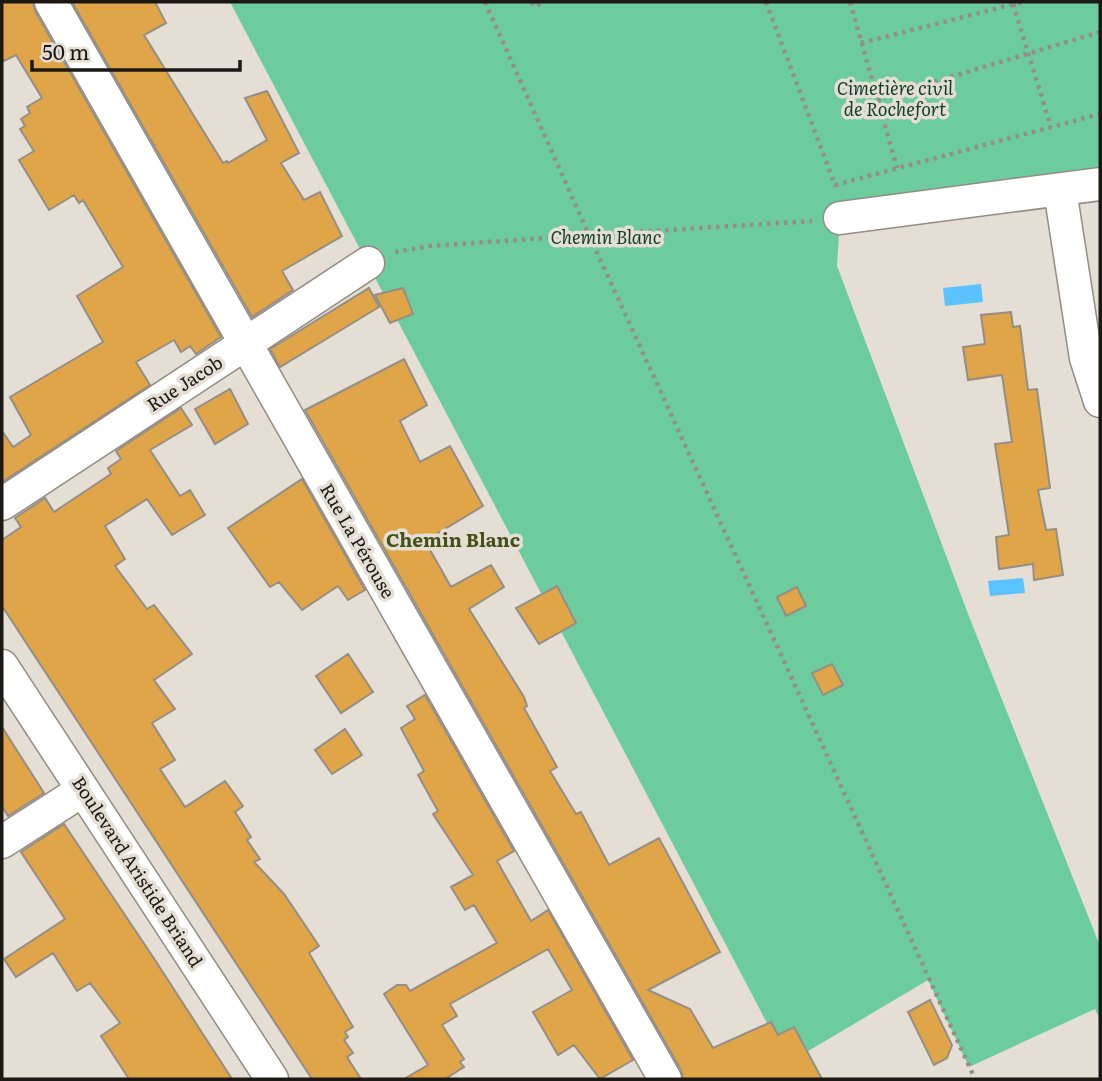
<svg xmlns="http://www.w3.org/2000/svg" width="1102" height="1081" font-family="Literata,serif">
	<rect width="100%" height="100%" fill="#e5ded4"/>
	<path fill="#6ccc9d" d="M230 2H1100V168L836 207 840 218 837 266 970 619 1100 946V1020L1095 1009 969 1067 928 980 788 1063Z"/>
	<path fill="#5ac3fe" d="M981 284 983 302 945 306 943 288Z
		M1023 578 1025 593 990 596 988 581Z"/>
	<path fill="#dfa548" stroke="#958e84" stroke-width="2" d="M2 2H33L35 11 221 337 196 354 190 346 181 352 174 340 136 362 150 385 2 482V431L13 447 31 435 10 397 103 342 77 296 123 267 83 200 79 203 74 195 49 210 19 160 34 151 20 129 25 126 21 119 30 113 27 107 42 98 16 55 2 62Z
		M72 2H155L166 23 144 35 223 163 227 161 228 163 267 140 245 98 267 91 299 153 281 163 304 200 320 192 342 236 282 271 293 290 252 317Z
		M369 288 379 307 280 367 270 349Z
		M403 288 413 314 390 323 375 295Z
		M1011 312 1013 327 1020 326 1028 390 1037 389 1050 488 1038 490 1046 530 1056 529 1063 575 1034 580 1033 564 999 569 996 537 1009 535 995 444 1012 442 1002 375 968 380 963 347 985 344 981 315Z
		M404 359 427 405 400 421 420 462 450 446 483 506 425 541 451 587 491 565 504 587 469 609 524 697 527 706 524 708 557 767 550 771 576 814 581 812 609 865 659 838 720 952 648 990 690 1009 713 1048 771 1022 778 1035 794 1027 822 1079H683L681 1070 305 410Z
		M230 389 248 424 215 444 195 409Z
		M181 408 192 425 150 450 180 496 190 490 205 515 172 535 147 499 105 526 125 559 115 566 147 609 154 605 192 654 154 680 175 709 152 723 175 760 160 769 185 807 225 781 243 806 235 812 251 837 247 840 260 859 254 862 284 894 319 946 309 953 353 1027 345 1032 348 1037 344 1040 353 1053 347 1057 361 1079H312L2 606V540L21 527 15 518 45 498 54 512 111 474 108 468 121 459 116 451Z
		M302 479 365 590 348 600 338 586 302 610 279 582 270 587 228 528Z
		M557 586 576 623 539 644 516 608Z
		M797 587 806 606 786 616 777 597Z
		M348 654 373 692 341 713 316 676Z
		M832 664 843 685 823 695 812 673Z
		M425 695 514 851 497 861 531 921 548 910 633 1060 600 1079 574 1045 558 1055 533 1012 572 990 548 949 450 1004 457 1016 442 1025 464 1059 460 1062 464 1067 445 1079H404L428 1065 384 994 397 985H406L410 991 497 943 474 905 465 910 451 887 473 875 433 814 438 811 418 775 424 771 401 728 415 719 407 706Z
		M2 727 44 793 8 816 2 806Z
		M345 729 362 755 332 774 315 750Z
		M64 824 153 957 232 1079H129L101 1036 120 1023 90 983 77 991 53 953 16 977 4 959 65 919 21 852Z
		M930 1000 952 1045 947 1058 934 1065 908 1012Z"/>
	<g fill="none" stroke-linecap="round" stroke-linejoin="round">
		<g stroke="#938c83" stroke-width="35">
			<path id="minor" d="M51 2 665 1079
				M1060 190 1086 358 1100 401
				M840 218 1100 184
				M2 504 368 263
				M2 666 272 1079
				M2 842 83 790"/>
		</g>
		<path stroke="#938e87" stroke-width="4.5" stroke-dasharray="3.5 5" stroke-linecap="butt" d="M485 2 589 235 812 221
			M532 2 535 7 544 2
			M766 2 835 185 1100 114
			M850 2 897 168
			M1013 4 1051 127
			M861 43 1022 2
			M877 99 1100 32
			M395 252 430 246 589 235 975 1079"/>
		<use href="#minor" stroke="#fff" stroke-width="32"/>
	</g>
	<g text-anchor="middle" stroke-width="7" stroke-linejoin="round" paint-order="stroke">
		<g font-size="18" font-style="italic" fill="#0e3e29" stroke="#e5ded4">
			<text x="895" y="95">Cimetière civil<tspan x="895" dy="21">de Rochefort</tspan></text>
			<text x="606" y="244">Chemin Blanc</text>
		</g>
		<g font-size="18" fill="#1c1915" stroke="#e5ded4">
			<text transform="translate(185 384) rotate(-33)" y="6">Rue Jacob</text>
			<text transform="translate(357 541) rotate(60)" y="6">Rue La Pérouse</text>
			<text transform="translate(137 872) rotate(57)" y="6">Boulevard Aristide Briand</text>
		</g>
		<g font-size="19" font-weight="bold" fill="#455017" stroke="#e5ded4">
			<text x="453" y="547">Chemin Blanc</text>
		</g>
	</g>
	<rect width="1102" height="1081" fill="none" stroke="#1c1915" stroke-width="7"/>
	<path d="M32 60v10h208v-10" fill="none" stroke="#1c1915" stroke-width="3.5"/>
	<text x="42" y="60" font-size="21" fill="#1c1915" stroke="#e5ded4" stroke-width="5" paint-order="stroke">50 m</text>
</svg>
